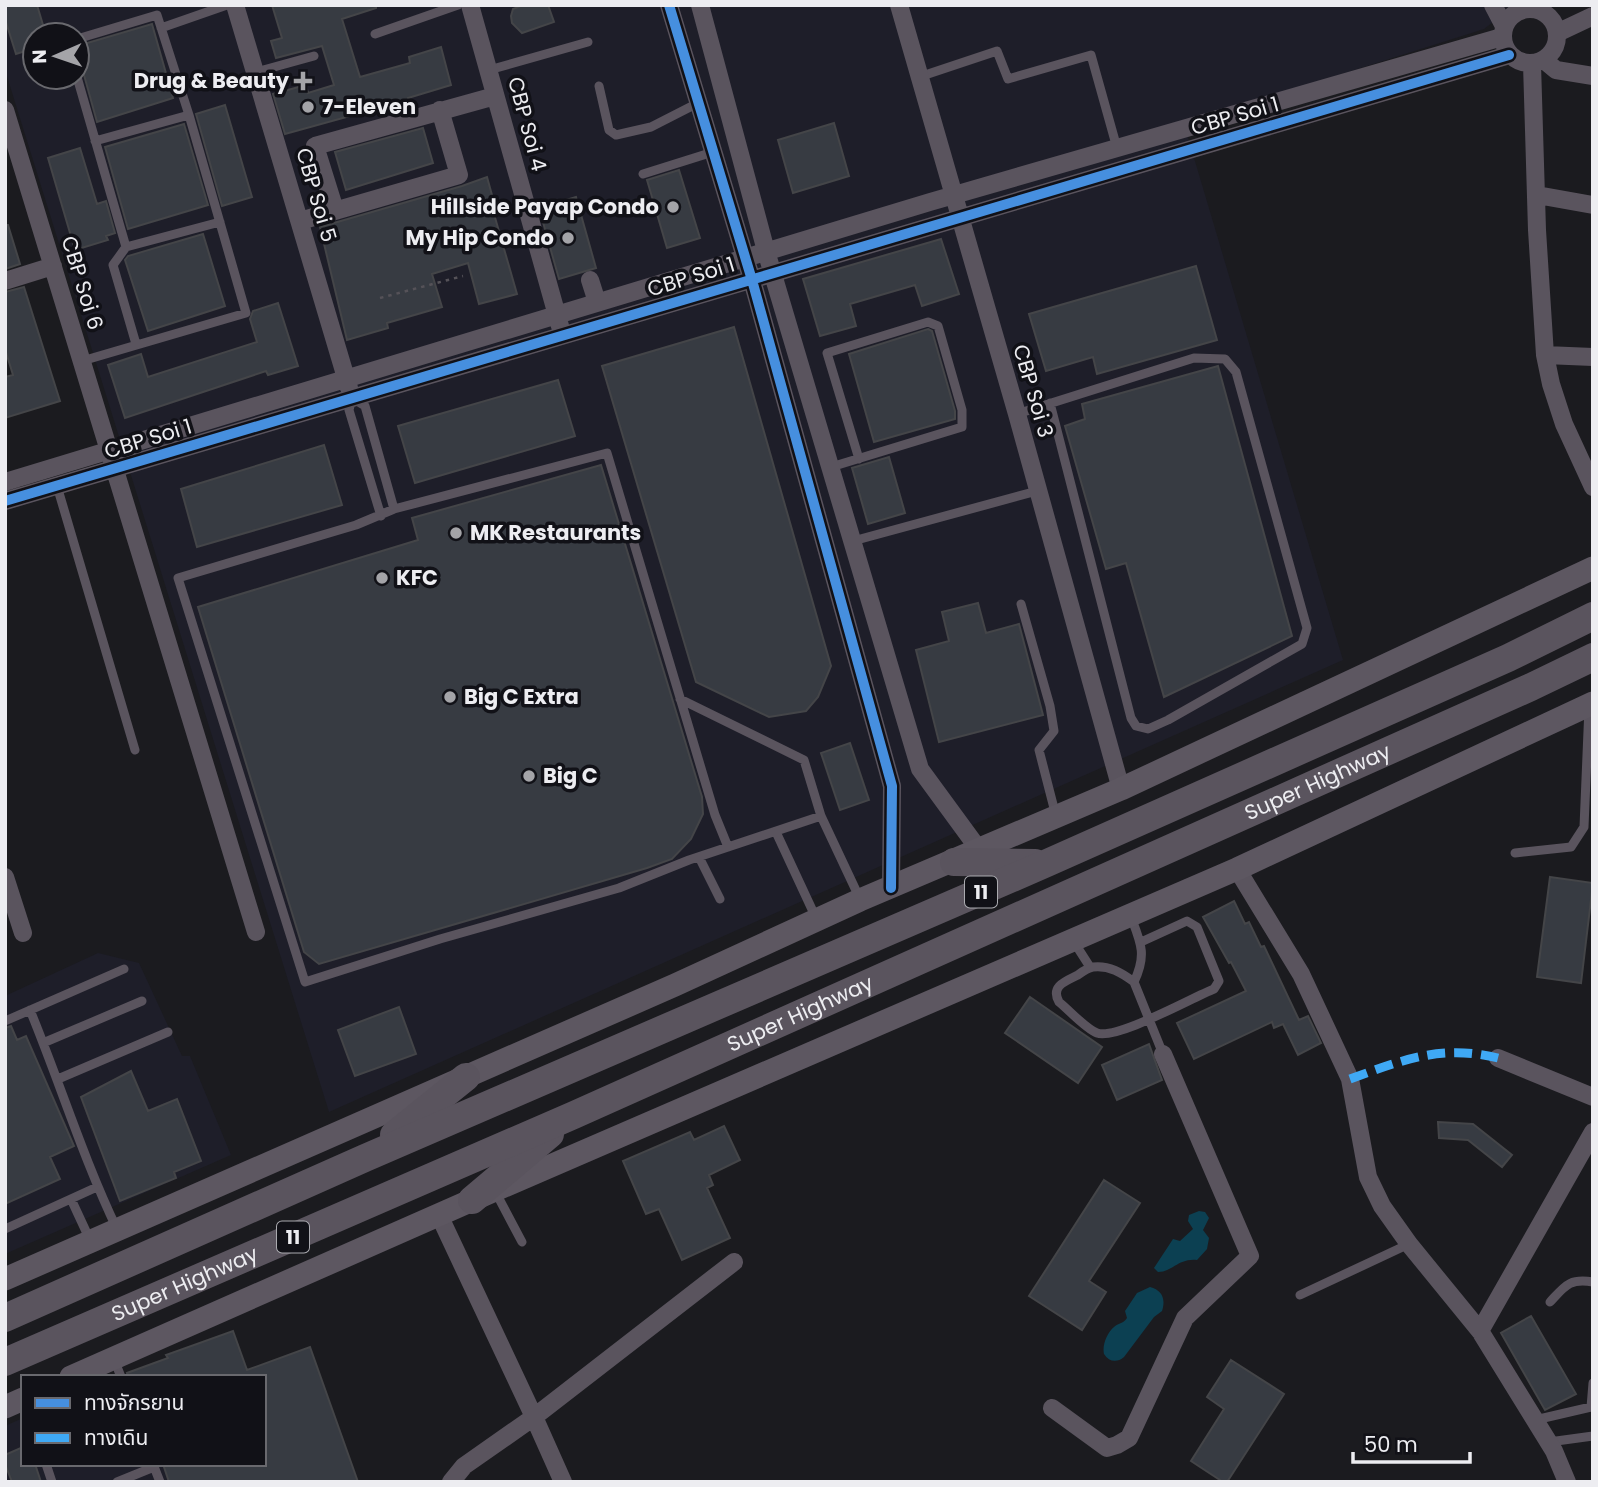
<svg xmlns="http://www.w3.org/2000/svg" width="1598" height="1487" font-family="Poppins,'Noto Sans Thai',sans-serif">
	<rect width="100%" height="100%" fill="#1b1b1f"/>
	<path fill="#1e1e29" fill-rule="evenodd" d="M5 5H1515L1484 29 1184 124 1343 660 329 1112 5 70ZM35 35H77V77H35Z
		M98 953 139 963 182 1056H190L231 1155 5 1254V996Z
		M23 1418V1464H164L170 1482H5V1426Z"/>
	<path fill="#0c4052" d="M1199 1211 1205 1212 1209 1218 1203 1230 1209 1238 1207 1249 1197 1260C1178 1258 1173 1272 1158 1272L1154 1268 1173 1239 1180 1241 1193 1229 1188 1221 1189 1215Z
		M1150 1287C1162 1290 1166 1299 1162 1311L1154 1317 1124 1357C1117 1363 1109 1362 1104 1354 1102 1345 1107 1333 1114 1327 1118 1323 1123 1324 1127 1318L1125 1311 1137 1293Z"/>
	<path fill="#373b42" stroke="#444548" stroke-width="2" d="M5 5H37L46 35H35V48L16 54 5 19Z
		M272 5H376V8L342 19 360 77 410 63 409 57 441 47 451 85 408 98V100L285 134 273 94 306 85 308 93 334 85 322 46 276 58 271 41 282 38Z
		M523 5H548L554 22 522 33 512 23 511 16 513 9Z
		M152 24 173 98 97 122 84 75 77 70V46Z
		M225 105 252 197 222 206 196 114Z
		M834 123 849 176 793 193 778 140Z
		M184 124 208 205 128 229 105 147Z
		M423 128 433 163 346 190 335 152Z
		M80 148 97 204 106 201 115 233 106 236 108 240 75 250 48 158Z
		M679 170 700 238 667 248 647 180Z
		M487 177 497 213 494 214 517 294 479 304 468 263 432 274 442 307 387 323 388 328 347 340 320 227 462 186Z
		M576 197 596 268 559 279 539 208Z
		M5 225H8L20 264 5 269Z
		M203 234 225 306 148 331 125 260 128 256Z
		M941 239 959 294 922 306 915 285 850 304 856 326 820 336 803 279Z
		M1196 266 1217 340 1097 374 1093 357 1046 371 1029 314Z
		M24 287 60 401 5 418V377L13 375 5 349V292Z
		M278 303 298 366 268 375 266 371 125 418 108 365 141 354 148 377 257 342 250 319 253 311Z
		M734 327 831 666 818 697 806 711 769 717 696 682 602 366Z
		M928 329 932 331 955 411V419L874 442 849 354Z
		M1218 366 1292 636 1164 697 1126 563 1106 569 1065 426 1085 419 1082 404Z
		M558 380 575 436 415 483 398 426Z
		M324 445 342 505 197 547 181 489Z
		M889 457 905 513 868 524 852 468Z
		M601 465 702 797 703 814 691 839 672 859 647 868 319 964 304 952 198 607 418 540 412 518Z
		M978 603 986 633 1019 624 1043 715 939 742 916 650 949 641 942 612Z
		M850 743 869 800 840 810 821 753Z
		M1550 877 1593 883 1581 983 1537 977Z
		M1234 901 1245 924 1249 922 1261 947 1264 946 1299 1020 1308 1016 1321 1043 1298 1055 1283 1024 1274 1028 1272 1022 1194 1059 1177 1023 1246 991 1231 962 1229 963 1203 917Z
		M1030 997 1102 1047 1078 1083 1005 1033Z
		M399 1007 416 1054 355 1076 338 1030Z
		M11 1026 17 1040 26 1036 74 1146 50 1157 60 1179 5 1204V1028Z
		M1149 1044 1162 1080 1117 1100 1102 1065Z
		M131 1071 148 1111 177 1099 201 1161 174 1172 176 1178 120 1201 81 1097Z
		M1438 1122 1473 1124 1512 1155 1502 1167 1468 1140 1439 1138Z
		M724 1126 740 1160 709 1175 713 1185 707 1188 730 1238 682 1260 659 1209 646 1214 623 1161 690 1132 694 1140Z
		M1104 1180 1140 1203 1089 1281 1106 1292 1082 1330 1029 1296Z
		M1531 1316 1576 1394 1545 1410 1501 1333Z
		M233 1331 247 1370 310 1347 358 1482H169L163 1464H264V1377H128L127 1373 168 1358 166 1355Z
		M1231 1360 1284 1394 1227 1482H1223L1191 1461 1224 1409 1207 1397Z
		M23 1447V1464H35L41 1482H12L5 1464V1455Z"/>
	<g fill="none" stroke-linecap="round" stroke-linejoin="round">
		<path stroke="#555258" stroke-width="2.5" stroke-dasharray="3.5 5" stroke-linecap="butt" d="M380 298 463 276"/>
		<path stroke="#5a545e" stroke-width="9" d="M161 28 227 5
			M375 34 458 5
			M77 39 157 15 189 115 246 313 82 361
			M489 70 588 42
			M256 72 314 56
			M77 77 126 247 113 265 136 344
			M919 77 997 51 1008 79 1091 55 1117 148
			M599 86 609 130 616 135 651 127 698 103
			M95 141 189 115
			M643 174 713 152
			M126 247 220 222
			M1017 414 1194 358 1225 359 1236 372 1307 628 1302 644 1168 720 1148 729 1136 726 1131 718 1050 403
			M831 467 962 427V410L938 326 928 322 827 353 859 459
			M57 486 135 750
			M381 516 349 410 352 398 365 406 394 509
			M853 541 1037 491
			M1021 604 1050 706 1054 731 1039 750 1056 816
			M680 699 804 760 821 816 860 899
			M776 832 816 918
			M728 847 715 815 607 453 394 509 356 525 178 578 305 982 440 939 619 888 689 860 821 816
			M1515 853 1571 847 1584 827 1589 707
			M699 857 720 899
			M1131 917C1141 943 1147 955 1134 982 1122 973 1109 965 1093 967 1087 968 1082 972 1078 975 1066 981 1050 986 1059 1002 1069 1010 1086 1029 1097 1033 1117 1040 1191 998 1214 989L1219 981 1197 927 1187 921 1141 942
			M1074 942 1090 967
			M1134 982 1163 1054
			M30 1010C60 1083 83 1158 117 1229
			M5 1021 124 969
			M43 1043 142 1001
			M58 1079 168 1032
			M495 1191 522 1242
			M71 1199 90 1240
			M5 1229 97 1187
			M1300 1295 1409 1244
			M1550 1302C1565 1286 1569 1278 1593 1282
			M114 1359 121 1377
			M1535 1420 1591 1407 1593 1383
			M1549 1442 1593 1436
			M46 1464 52 1482
			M153 1464 160 1482
			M117 1482 154 1467"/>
		<path stroke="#5a545e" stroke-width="18" d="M235 5 349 388
			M470 5 560 326
			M669 5 752 280 892 786 891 888
			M700 5 766 251 920 769 980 851
			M899 5 1017 414 1121 789
			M1493 5 1504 26
			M1503 36a27 27 0 1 1 54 0a27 27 0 1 1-54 0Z
			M1557 33 1593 16
			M1544 60 1556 70 1593 76
			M1532 64 1537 230 1545 355 1551 384 1564 424 1593 487
			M5 110 256 932
			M1537 195 1593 205
			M335 210 315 146 495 96
			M300 221 459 175 440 110
			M590 280 597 302
			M5 281 53 266
			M1545 355 1593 357
			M5 482 930 202 1502 37
			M5 501 1509 55
			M1237 869 1301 974 1350 1079 1368 1177 1382 1206 1409 1244 1480 1331 1554 1451 1567 1482
			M5 877 23 933
			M1498 1058 1593 1097
			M439 1215 534 1417 464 1466 451 1482
			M1480 1331 1593 1132
			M1052 1408 1107 1448 1117 1445 1129 1438 1185 1318 1250 1256 1163 1054
			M563 1482 534 1417 734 1262"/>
		<path stroke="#5d5761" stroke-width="23" d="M5 1279 675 985 860 900 1121 789 1593 568
			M71 1377 495 1190 1237 869 1593 703
			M5 1407 23 1399"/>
		<g stroke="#5a545e" stroke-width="28">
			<path d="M954 862 1035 863"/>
			<path d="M394 1135 466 1077"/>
			<path d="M472 1200 550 1134"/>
			<path d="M5 1318 365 1158 1047 863 1508 658 1593 616"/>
			<path id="s1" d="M5 1362 574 1115 1531 687 1593 657"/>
		</g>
		<path stroke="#3fa9f5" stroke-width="9" stroke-dasharray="18 9" stroke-linecap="butt" d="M1350 1079C1403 1060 1441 1044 1498 1058"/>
		<g stroke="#111117" stroke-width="15">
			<path id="cycleway" d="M669 5 752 280 892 786 891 888
				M5 501 1509 55"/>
		</g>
		<use href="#cycleway" stroke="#468fdf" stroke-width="10"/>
	</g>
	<g fill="#a4a4a8" stroke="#111117" stroke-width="2.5">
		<path d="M299.5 70.5h7v7h7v7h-7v7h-7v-7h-7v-7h7z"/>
		<circle cx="308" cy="107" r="7"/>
		<circle cx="673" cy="207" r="7"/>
		<circle cx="568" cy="238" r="7"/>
		<circle cx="456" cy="533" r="7"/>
		<circle cx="382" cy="578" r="7"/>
		<circle cx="450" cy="697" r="7"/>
		<circle cx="529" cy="776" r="7"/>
	</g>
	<g text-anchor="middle" stroke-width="7" stroke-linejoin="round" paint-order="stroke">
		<g fill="#111117" stroke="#ababb0" stroke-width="2">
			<rect x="965" y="876.5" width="32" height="31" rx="5"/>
			<rect x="277" y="1221.5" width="32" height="31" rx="5"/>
		</g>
		<g font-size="19" font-weight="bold" fill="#ededf1">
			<text x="981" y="899">11</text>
			<text x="293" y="1244">11</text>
		</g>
		<g font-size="21" font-weight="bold" fill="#ededf1" stroke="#111117" text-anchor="start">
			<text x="289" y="88" text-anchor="end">Drug &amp; Beauty</text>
			<text x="322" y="114">7-Eleven</text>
			<text x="659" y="214" text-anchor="end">Hillside Payap Condo</text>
			<text x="554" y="245" text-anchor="end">My Hip Condo</text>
			<text x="470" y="540">MK Restaurants</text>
			<text x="396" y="585">KFC</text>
			<text x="464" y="704">Big C Extra</text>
			<text x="543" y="783">Big C</text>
		</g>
		<g font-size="21" fill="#ededf1" stroke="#111117">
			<text transform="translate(1235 116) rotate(-16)" y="7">CBP Soi 1</text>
			<text transform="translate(527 124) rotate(75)" y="7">CBP Soi 4</text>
			<text transform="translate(316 195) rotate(74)" y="7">CBP Soi 5</text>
			<text transform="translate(691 277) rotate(-17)" y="7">CBP Soi 1</text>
			<text transform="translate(82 283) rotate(73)" y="7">CBP Soi 6</text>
			<text transform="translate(1033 391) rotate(74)" y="7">CBP Soi 3</text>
			<text transform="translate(148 439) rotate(-17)" y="7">CBP Soi 1</text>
			<text dy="7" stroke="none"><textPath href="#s1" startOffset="1435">Super Highway</textPath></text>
			<text dy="7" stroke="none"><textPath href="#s1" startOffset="868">Super Highway</textPath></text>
			<text dy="7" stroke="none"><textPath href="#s1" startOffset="196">Super Highway</textPath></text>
		</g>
	</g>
	<rect width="1598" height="1487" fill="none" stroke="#ededf1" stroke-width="14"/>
	<rect x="21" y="1375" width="245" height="91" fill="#111117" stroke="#69696e" stroke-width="2"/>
	<rect x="35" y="1398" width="35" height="10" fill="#468fdf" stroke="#69696e" stroke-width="2"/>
	<text x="84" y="1410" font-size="21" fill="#ededf1">ทางจักรยาน</text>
	<rect x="35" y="1433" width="35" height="10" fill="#3fa9f5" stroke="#69696e" stroke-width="2"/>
	<text x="84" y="1445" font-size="21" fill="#ededf1">ทางเดิน</text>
	<g transform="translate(56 56) rotate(268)"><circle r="33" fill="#111117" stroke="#69696e" stroke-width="2"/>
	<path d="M0-5L12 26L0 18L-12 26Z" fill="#a4a4a8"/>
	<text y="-10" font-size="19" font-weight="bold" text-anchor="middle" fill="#ededf1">N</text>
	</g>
	<path d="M1353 1452v10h117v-10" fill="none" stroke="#ededf1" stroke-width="3.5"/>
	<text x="1364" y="1452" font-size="21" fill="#ededf1" stroke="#111117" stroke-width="5" paint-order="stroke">50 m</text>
</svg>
